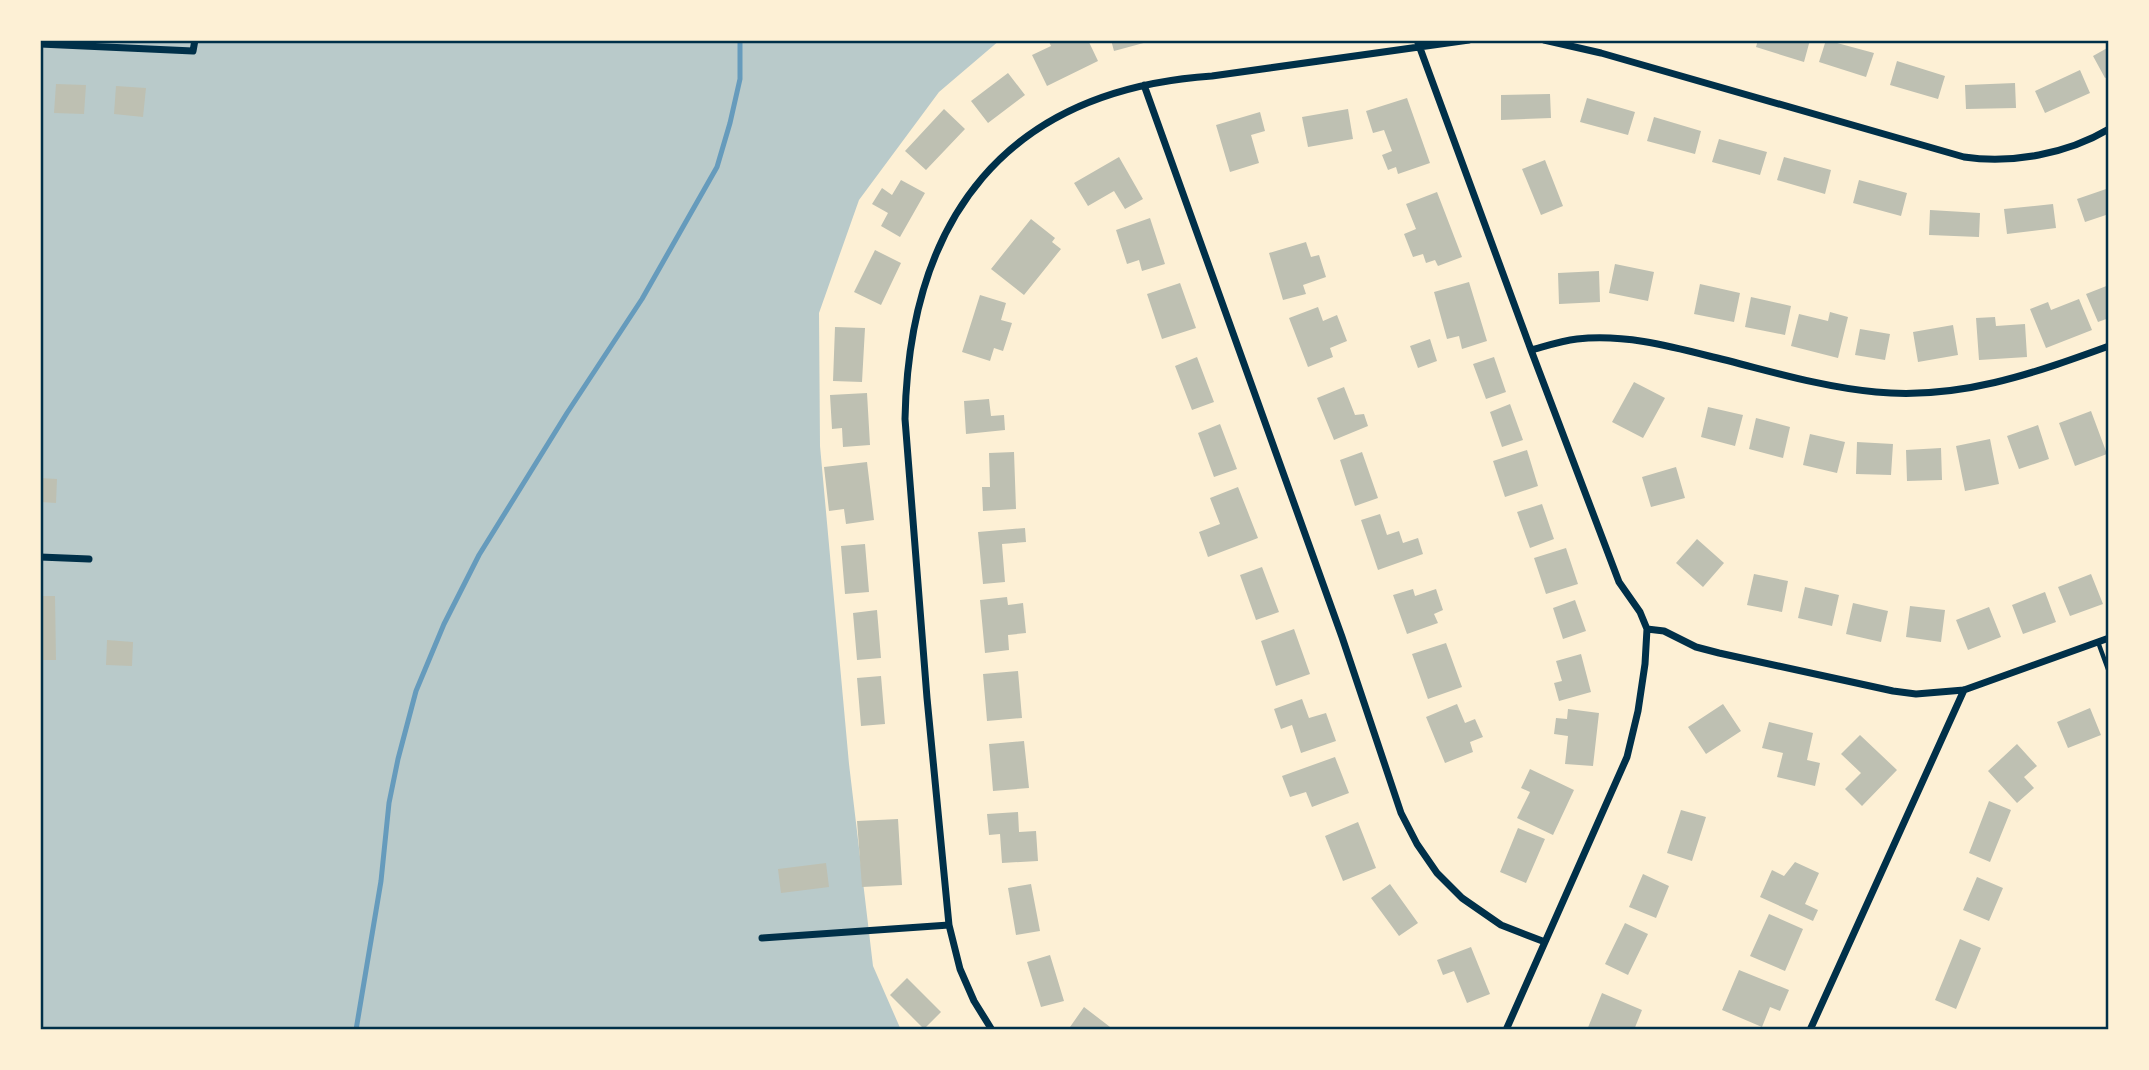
<svg xmlns="http://www.w3.org/2000/svg" width="2149" height="1070" font-family="Ubuntu,sans-serif">
	<rect width="100%" height="100%" fill="#fdf0d5"/>
	<path fill="#b9caca" d="M40 40H1000L939 92 859 200 819 313 820 446 849 764 873 966 901 1030H40Z"/>
	<g fill="none" stroke-linecap="round" stroke-linejoin="round">
		<path stroke="#669bbc" stroke-width="5" d="M356 1030 381 881 389 803 398 759 416 691 444 624 479 555 567 413 642 299 717 167 730 123 740 79V40"/>
	</g>
	<path fill="#bec0b2" d="M1048 40H1088L1098 61 1047 86 1032 55 1051 46Z
		M1111 40H1151V41L1114 51Z
		M1758 40H1810L1804 62 1756 47Z
		M1826 40 1874 53 1866 77 1819 62Z
		M2109 47V76L2105 78 2093 56Z
		M1897 61 1945 76 1938 99 1890 85Z
		M2080 70 2090 93 2045 113 2035 91Z
		M1008 73 1025 95 988 123 971 101Z
		M2015 83 2016 108 1966 109 1965 85Z
		M56 84 86 85 84 114 54 113Z
		M116 86 146 88 143 117 114 114Z
		M1550 94 1551 118 1501 120V95Z
		M1407 98 1430 163 1398 174 1396 167 1388 170 1382 155 1392 151 1384 130 1373 133 1366 111Z
		M1587 98 1635 112 1628 135 1580 122Z
		M944 109 965 129 926 170 905 151Z
		M1348 109 1353 139 1308 147 1302 117Z
		M1260 112 1265 131 1251 135 1259 163 1230 172 1216 125Z
		M1654 117 1701 131 1695 154 1647 141Z
		M1719 139 1767 152 1760 175 1712 162Z
		M1119 157 1143 199 1125 209 1114 191 1088 206 1074 183Z
		M1784 157 1831 170 1825 194 1777 180Z
		M1545 160 1563 206 1541 215 1522 169Z
		M901 180 925 193 900 237 881 226 888 213 872 204 882 188 892 195Z
		M1859 180 1907 193 1901 216 1853 203Z
		M2109 188V214L2085 222 2077 199Z
		M1437 192 1462 257 1438 266 1435 260 1426 263 1423 254 1413 257 1404 234 1416 229 1406 204Z
		M2053 204 2056 228 2007 234 2004 209Z
		M1930 210 1980 213 1979 237 1929 235Z
		M1150 218 1165 264 1142 271 1139 260 1127 264 1116 230Z
		M1031 219 1055 238 1052 242 1061 249 1024 295 991 269Z
		M1306 242 1311 257 1319 255 1326 277 1303 285 1306 294 1283 300 1269 253Z
		M875 250 901 263 881 305 854 292Z
		M1615 264 1654 272 1648 301 1609 293Z
		M1599 271 1600 302 1559 304 1558 273Z
		M1469 282 1487 341 1462 349 1459 336 1447 339 1434 292Z
		M1180 283 1196 328 1162 339 1147 294Z
		M1700 284 1740 293 1734 322 1694 314Z
		M2109 285V318L2098 322 2086 294Z
		M980 295 1006 303 1001 320 1012 323 1003 351 994 348 990 361 962 352Z
		M1751 297 1791 306 1785 335 1745 327Z
		M2079 299 2092 330 2046 348 2030 309 2048 302 2051 310Z
		M1318 307 1323 321 1337 315 1347 341 1330 348 1333 357 1308 367 1289 318Z
		M1830 312 1848 317 1838 358 1791 346 1799 314 1828 321Z
		M1995 317 1996 326 2025 324 2027 357 1979 360 1976 318Z
		M1953 325 1958 355 1918 362 1913 332Z
		M835 327 865 328 862 382 833 381Z
		M1860 329 1890 334 1885 360 1855 355Z
		M1430 339 1437 361 1418 368 1410 346Z
		M1197 357 1214 402 1192 410 1175 366Z
		M1494 357 1506 392 1486 399 1473 364Z
		M1634 382 1665 398 1643 438 1612 422Z
		M1344 387 1355 415 1364 414 1368 426 1334 440 1317 398Z
		M867 393 870 445 843 447 842 428 832 429 830 395Z
		M989 399 991 416 1004 415 1005 430 966 434 964 401Z
		M1510 404 1523 440 1502 447 1490 412Z
		M1708 407 1743 415 1735 446 1701 437Z
		M2091 411 2107 454 2075 466 2059 423Z
		M1756 418 1790 427 1783 458 1749 449Z
		M1220 424 1237 469 1214 477 1198 433Z
		M2038 425 2049 459 2019 469 2007 436Z
		M1810 434 1845 442 1837 473 1803 465Z
		M1990 439 1999 484 1965 491 1956 446Z
		M1857 442 1893 444 1891 475 1856 474Z
		M1941 448 1942 480 1907 481 1906 450Z
		M1527 450 1538 486 1505 497 1493 461Z
		M1014 452 1016 509 983 511 982 487H990L989 453Z
		M1362 452 1378 498 1355 506 1340 460Z
		M867 462 874 520 846 524 844 509 829 511 824 467Z
		M1676 467 1685 498 1651 507 1642 477Z
		M40 478 57 479 56 503 40 502Z
		M1238 487 1258 538 1208 557 1199 532 1220 524 1210 498Z
		M1542 504 1554 539 1530 548 1517 512Z
		M1380 514 1387 535 1399 531 1403 543 1418 538 1423 554 1378 570 1361 520Z
		M1025 528 1026 542 1002 544 1005 582 983 584 978 532Z
		M1697 539 1724 563 1703 587 1676 563Z
		M865 544 869 592 845 594 841 546Z
		M1566 548 1578 584 1546 594 1534 558Z
		M1262 567 1279 612 1256 620 1240 575Z
		M1754 574 1788 581 1782 612 1747 605Z
		M2091 574 2103 604 2070 616 2058 587Z
		M1805 587 1839 595 1832 626 1798 618Z
		M1413 589 1415 596 1436 589 1443 610 1434 614 1438 623 1407 634 1393 595Z
		M2045 592 2056 622 2023 634 2012 605Z
		M40 596H55L56 660H40Z
		M1007 597 1008 605 1023 603 1026 633 1008 635 1009 650 985 653 980 600Z
		M1575 600 1586 631 1563 639 1553 608Z
		M1853 603 1888 611 1881 642 1846 634Z
		M1910 606 1945 610 1941 642 1906 637Z
		M1989 607 2001 637 1968 650 1956 620Z
		M877 610 881 658 857 660 853 613Z
		M1294 629 1310 674 1276 686 1261 641Z
		M107 640 133 642 132 666 106 665Z
		M1446 643 1462 687 1428 699 1412 654Z
		M1581 654 1591 692 1559 701 1554 683 1562 681 1556 661Z
		M1018 671 1022 718 987 721 983 674Z
		M881 676 885 724 861 726 857 678Z
		M1302 699 1309 718 1326 713 1336 741 1301 753 1292 725 1281 729 1274 709Z
		M1457 704 1465 723 1475 719 1483 737 1470 742 1473 752 1445 763 1426 717Z
		M1723 704 1741 731 1706 754 1688 727Z
		M2090 708 2101 735 2068 748 2057 722Z
		M1568 709 1599 713 1593 766 1565 764 1568 736 1554 734 1556 718 1567 719Z
		M1769 722 1813 733 1807 760 1820 763 1815 786 1777 777 1783 753 1762 748Z
		M1860 735 1897 770 1862 806 1845 789 1861 773 1841 754Z
		M1024 741 1029 788 993 791 989 744Z
		M2017 744 2037 766 2024 777 2034 788 2017 803 1988 771Z
		M1335 757 1349 793 1312 807 1306 792 1290 797 1282 776Z
		M1530 769 1574 790 1553 835 1517 818 1530 792 1521 788Z
		M1989 801 2011 810 1990 862 1969 853Z
		M1681 810 1706 817 1692 861 1667 853Z
		M1018 812 1019 832 1036 831 1038 861 1002 863 1000 834 989 835 987 814Z
		M898 819 902 885 862 887 857 821Z
		M1358 822 1376 868 1343 881 1325 836Z
		M1518 828 1545 839 1526 883 1500 872Z
		M1795 862 1819 873 1805 904 1818 910 1813 921 1760 897 1772 870 1784 876Z
		M826 863 829 887 781 893 778 869Z
		M1643 874 1669 886 1656 918 1629 907Z
		M1977 877 2003 888 1989 921 1963 910Z
		M1031 884 1040 931 1016 935 1008 888Z
		M1390 884 1418 923 1399 936 1371 898Z
		M1769 914 1803 929 1785 971 1750 956Z
		M1625 923 1648 934 1628 975 1605 964Z
		M1960 939 1981 948 1956 1009 1935 1000Z
		M1471 947 1490 994 1467 1003 1454 971 1443 975 1437 960Z
		M1050 955 1064 1001 1041 1007 1027 962Z
		M1739 970 1789 990 1780 1011 1770 1007 1762 1027 1722 1010Z
		M907 978 941 1012 924 1029 890 995Z
		M1602 993 1642 1010 1634 1030H1587Z
		M1084 1007 1114 1030H1074L1070 1027Z"/>
	<g fill="none" stroke-linecap="round" stroke-linejoin="round">
		<path stroke="#003049" stroke-width="4.5" d="M2098 642 2109 672"/>
		<path stroke="#003049" stroke-width="7" d="M1417 40 1531 350 1619 582 1640 612 1647 629 1645 664 1638 711 1627 757 1506 1030
			M1544 40 1601 53 1964 157C2012 164 2067 154 2109 129
			M40 44 193 51 195 40
			M1144 85 1342 637 1401 813 1417 844 1437 873 1462 898 1501 925 1545 942
			M1531 350C1546 346 1561 341 1577 339 1622 334 1666 345 1709 356 1764 369 1819 387 1876 392 1959 400 2032 374 2109 346
			M40 557 89 559
			M1647 629 1664 631 1696 647 1719 653 1893 691 1916 694 1964 690 2109 638
			M762 938 949 925
			M992 1030 974 1001 960 969 949 925 927 698 905 419C909 219 1005 90 1212 76L1469 40
			M1810 1030 1964 690"/>
	</g>
	<rect width="2149" height="1070" fill="none" stroke="#fdf0d5" stroke-width="84"/>
	<rect x="42" y="42" width="2065" height="986" fill="none" stroke="#003049" stroke-width="2.5"/>
</svg>
